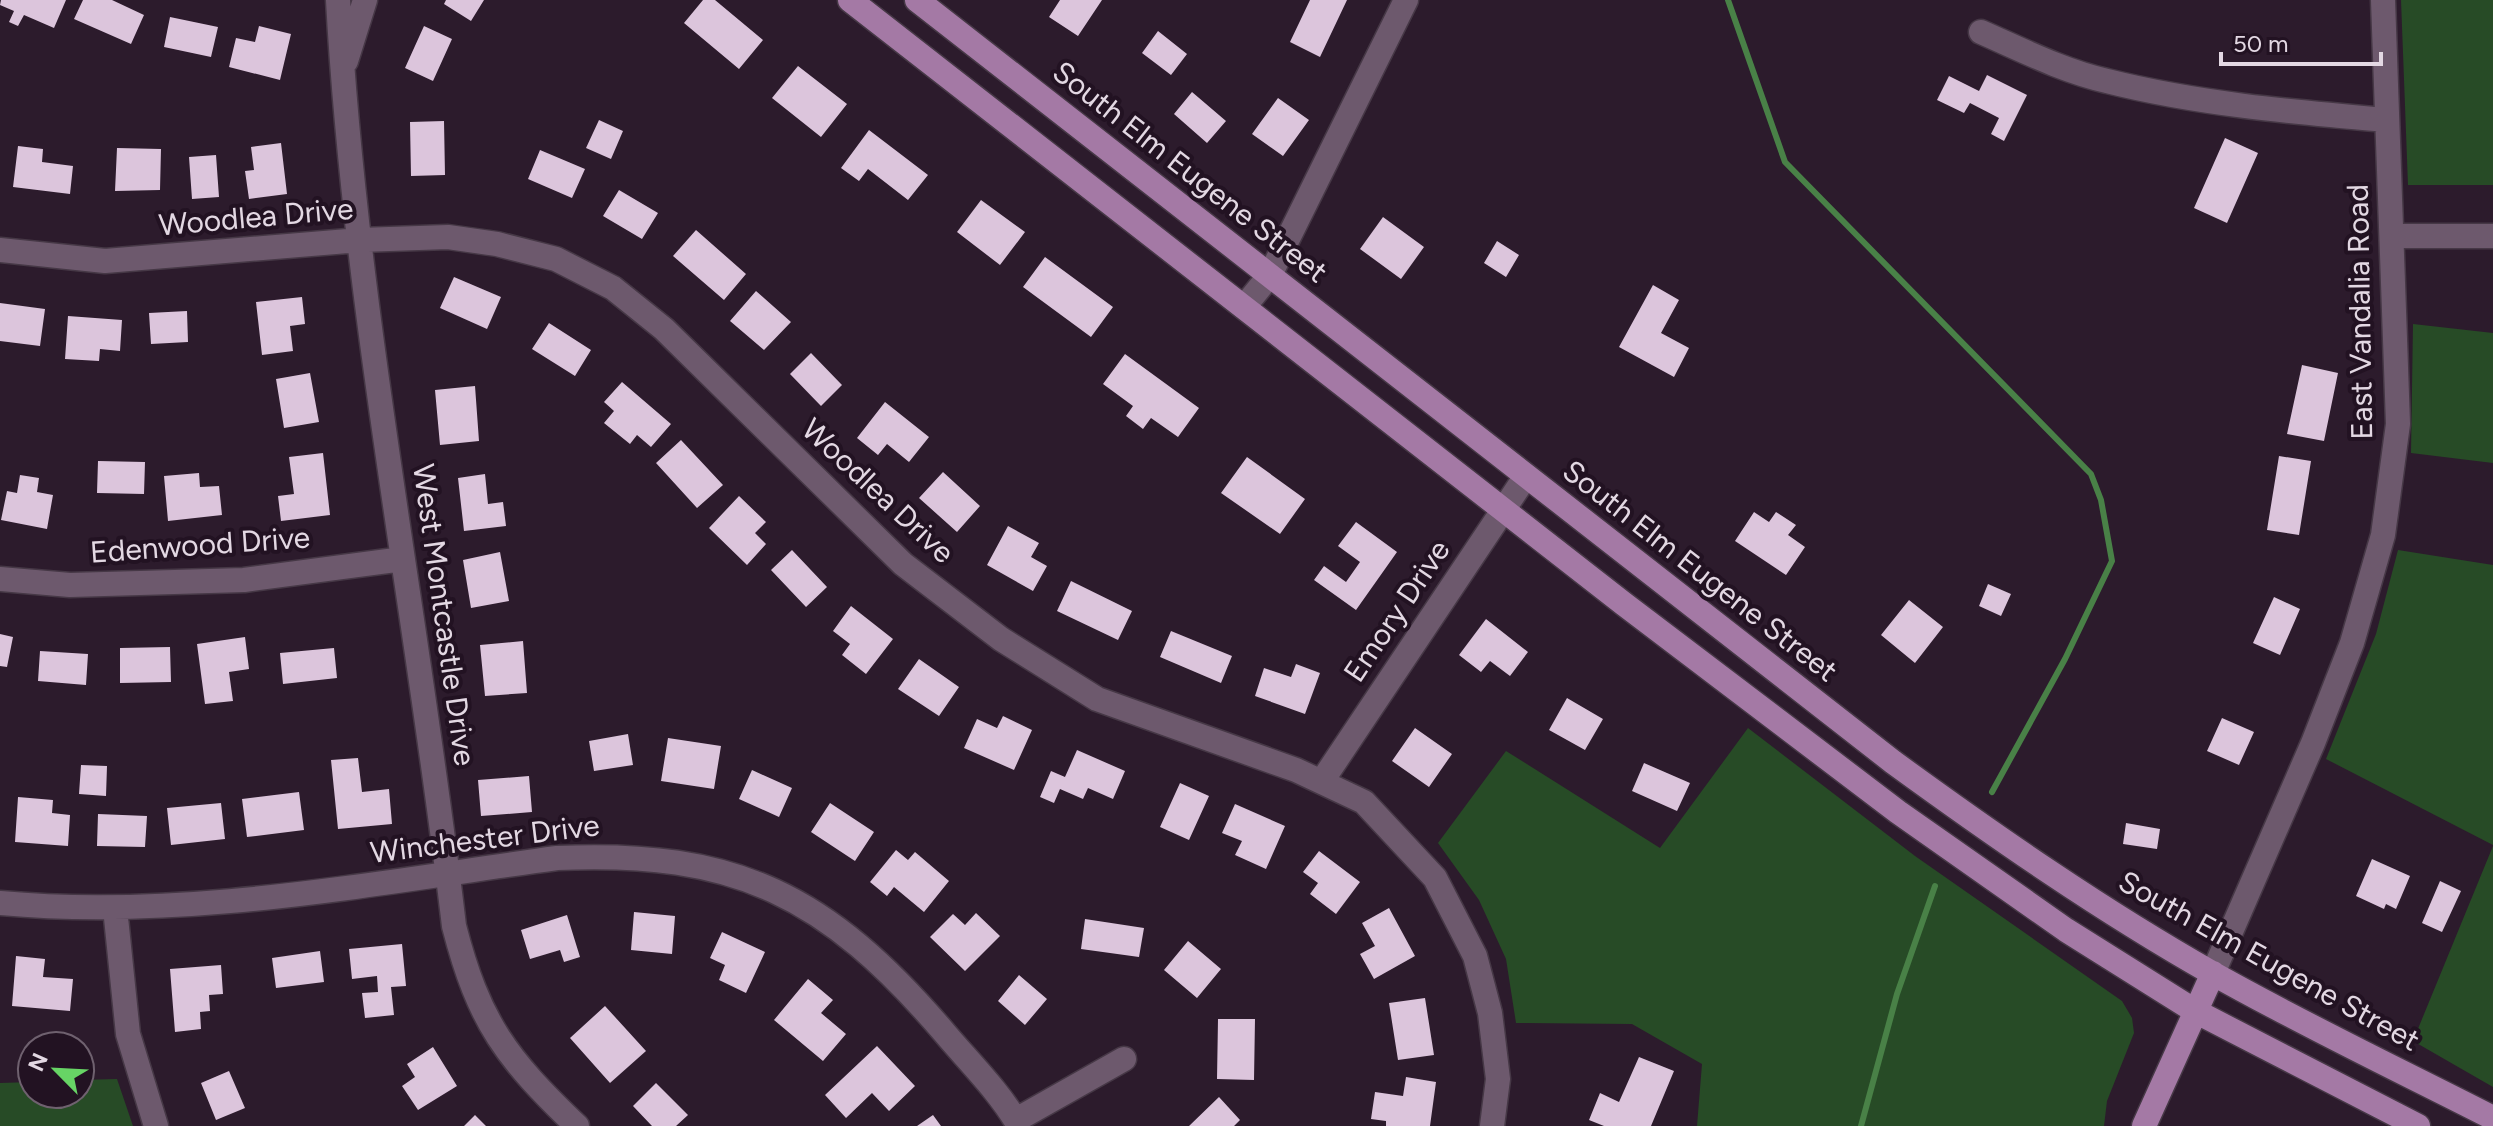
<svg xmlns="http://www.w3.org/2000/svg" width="2493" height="1126" font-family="Figtree,sans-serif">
	<rect width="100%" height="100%" fill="#2c1b2c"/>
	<path fill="#274b26" d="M2401 0H2493V185H2408Z
		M2413 324 2493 333V463L2411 453Z
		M2398 550 2493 565V845L2326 759 2376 634Z
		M1748 728 1915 856 2122 1001 2132 1018 2134 1033 2107 1101 2104 1126H1697L1702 1064 1632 1024 1516 1023 1506 959 1479 900 1438 843 1506 751 1660 848Z
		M2493 846V1087L2413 1041Z
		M117 1079 133 1126H0V1083L32 1082V1094H80V1080Z"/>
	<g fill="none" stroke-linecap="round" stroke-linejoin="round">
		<path stroke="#498147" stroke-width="6" d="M1728 0 1785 162 2091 474 2101 500 2112 561 2065 659 1992 792
			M1861 1126 1897 994 1935 886"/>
	</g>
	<path fill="#dcc5dc" d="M1 0H66L54 28 24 15 18 26 9 22 14 11 0 5Z
		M83 0H112L144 15 131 44 74 19Z
		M446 0H484L471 21 444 4Z
		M703 0H715L763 40 739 69 684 23Z
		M1060 0H1102L1078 36 1049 17Z
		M1310 0H1347L1320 57 1290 42Z
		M170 17 218 27 211 57 164 47Z
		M259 26 291 34 280 80 229 67 236 38 255 42Z
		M424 26 452 39 433 81 405 68Z
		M1158 31 1187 54 1171 75 1142 53Z
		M798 66 847 104 821 137 772 98Z
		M1987 75 2027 95 2004 141 1991 134 1999 118 1970 103 1964 113 1937 100 1949 76 1979 91Z
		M1192 92 1226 121 1207 143 1174 114Z
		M1278 98 1309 120 1283 156 1252 134Z
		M599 120 623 131 611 159 586 148Z
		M444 121 445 175 411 176 410 122Z
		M869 130 928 175 908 200 868 169 859 181 841 168Z
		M2225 138 2258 153 2227 223 2194 208Z
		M281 143 287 194 249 199 245 171 254 170 251 147Z
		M18 146 43 149 42 162 73 166 70 194 13 187Z
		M117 148 161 149 160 190 115 191Z
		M540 150 585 169 572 198 528 179Z
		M216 155 219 197 192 199 189 157Z
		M619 190 658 213 642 239 603 216Z
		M981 200 1025 232 1000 265 957 232Z
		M1383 217 1424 247 1401 279 1360 249Z
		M696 230 746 274 724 300 673 256Z
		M1497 241 1519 255 1506 277 1484 263Z
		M1045 257 1113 307 1091 337 1023 287Z
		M454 277 501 297 487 329 440 308Z
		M1653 285 1679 300 1661 333 1689 348 1674 377 1619 347Z
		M756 291 791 322 764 350 730 321Z
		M302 297 305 324 290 326 293 351 262 355 256 302Z
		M0 303 45 309 40 346 0 341Z
		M187 311 188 342 151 344 149 313Z
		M68 316 122 320 120 351 100 349 99 361 65 359Z
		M549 323 591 350 575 376 532 349Z
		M811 353 842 385 821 406 790 374Z
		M1125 354 1199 408 1178 437 1151 418 1143 429 1126 416 1133 406 1103 384Z
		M2302 365 2338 373 2324 441 2287 434Z
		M310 373 319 422 284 428 276 379Z
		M622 382 671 424 651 447 637 435 630 444 604 423 614 411 604 402Z
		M475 386 479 441 440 445 435 390Z
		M885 402 929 437 909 462 887 444 878 455 857 438Z
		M681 440 723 485 697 508 656 463Z
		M323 453 330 515 281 521 278 496 294 494 289 457Z
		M2279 456 2311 461 2299 535 2267 530Z
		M1247 457 1305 499 1280 534 1221 493Z
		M98 461 145 462 144 494 97 493Z
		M943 472 980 506 957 532 919 498Z
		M199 473 200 487 219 486 222 515 168 521 164 476Z
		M485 474 488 504 503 502 506 526 464 531 458 478Z
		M20 475 39 478 37 492 53 495 47 529 1 520 7 491 17 493Z
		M739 496 766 522 755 533 766 544 747 565 709 528Z
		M1754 512 1769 522 1776 512 1796 525 1788 535 1805 547 1786 575 1735 541Z
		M1356 522 1397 552 1356 610 1314 580 1324 566 1346 582 1360 562 1338 546Z
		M1008 526 1039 543 1031 557 1047 566 1033 591 987 565Z
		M792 550 827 587 806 607 771 570Z
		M500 552 509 601 471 608 463 560Z
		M1071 581 1132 611 1118 640 1057 611Z
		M1988 584 2011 594 2001 616 1979 606Z
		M2274 597 2300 609 2280 655 2253 643Z
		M1909 600 1943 627 1915 663 1881 635Z
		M851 606 893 639 866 674 842 655 850 644 833 631Z
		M1486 619 1528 652 1510 676 1490 661 1481 672 1459 655Z
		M1171 631 1232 656 1221 683 1160 657Z
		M0 634 13 637 7 667 0 666Z
		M245 637 249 669 229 672 233 701 205 704 197 644Z
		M523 641 527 693 485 696 480 645Z
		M170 647 171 682 120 683V648Z
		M334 648 337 678 283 684 280 653Z
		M40 651 88 654 86 685 38 681Z
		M919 659 959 687 939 716 898 689Z
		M1296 664 1320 673 1305 714 1255 696 1264 668 1291 677Z
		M1567 698 1603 719 1585 750 1549 730Z
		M1003 716 1032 730 1014 770 964 748 977 719 997 728Z
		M2222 718 2254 732 2239 765 2207 751Z
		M1415 728 1452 754 1429 787 1392 761Z
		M628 734 633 765 594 771 589 741Z
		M668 738 721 746 714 789 661 781Z
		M1077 750 1125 771 1113 799 1088 788 1083 799 1060 789 1054 803 1040 797 1051 771 1065 777Z
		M358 758 362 792 389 789 392 824 338 829 331 760Z
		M1644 763 1690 783 1677 811 1632 791Z
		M81 765 107 766 106 796 79 794Z
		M752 770 792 788 779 817 739 799Z
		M529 776 532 812 481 816 478 780Z
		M1180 783 1209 796 1189 840 1160 827Z
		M299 792 304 830 247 837 242 799Z
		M18 797 53 800 52 813 70 815 68 846 15 842Z
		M221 803 225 839 171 845 167 808Z
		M830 803 874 832 855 861 811 832Z
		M1235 804 1285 826 1266 869 1235 855 1242 841 1222 833Z
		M98 814 147 816 145 847 97 846Z
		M2126 823 2160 829 2157 849 2123 844Z
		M896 850 908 860 915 852 949 881 924 912 894 887 887 896 870 882Z
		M1319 851 1360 882 1336 914 1310 894 1318 883 1303 872Z
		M2372 859 2410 876 2396 909 2386 904 2384 909 2356 896Z
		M2440 881 2461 891 2442 932 2422 923Z
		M1389 908 1415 956 1374 979 1360 954 1375 946 1362 923Z
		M634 912 675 916 672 954 631 950Z
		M976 913 1000 936 965 971 930 937 953 914 965 925Z
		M567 915 580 957 564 962 560 950 530 959 521 930Z
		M1085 919 1144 928 1139 957 1081 949Z
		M722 932 765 952 746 993 719 980 725 965 710 958Z
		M1188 941 1221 969 1197 998 1164 970Z
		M402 944 406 986 391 987 394 1015 365 1018 362 993 378 992 377 976 352 979 349 949Z
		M320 951 324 982 276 988 272 958Z
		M16 956 45 959 43 977 73 979 70 1011 12 1006Z
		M221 965 223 994 209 995 210 1011 200 1012 201 1029 175 1032 170 969Z
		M1019 975 1047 999 1025 1025 998 1001Z
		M808 979 833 1000 821 1013 846 1034 823 1061 774 1020Z
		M1425 998 1434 1055 1398 1060 1389 1003Z
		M605 1006 646 1051 610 1083 570 1038Z
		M1218 1019H1255L1254 1080 1217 1079Z
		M877 1046 915 1086 889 1111 872 1093 846 1118 825 1095Z
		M433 1047 457 1086 418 1110 402 1086 415 1077 407 1064Z
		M1639 1057 1674 1071 1651 1126H1604L1589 1120 1600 1093 1619 1102Z
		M229 1071 245 1108 216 1120 201 1083Z
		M1406 1077 1436 1082 1430 1126H1386V1121L1371 1119 1375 1092 1403 1096Z
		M656 1083 688 1115 676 1126H652L633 1106Z
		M1219 1097 1240 1120 1234 1126H1189Z
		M475 1115 486 1126H464Z
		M933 1115 941 1126H917Z"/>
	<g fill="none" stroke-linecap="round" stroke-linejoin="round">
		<g stroke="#463846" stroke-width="27">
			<path id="minor" d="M338 0C355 311 418 617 454 926 479 1023 506 1058 577 1126
				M1981 32C2022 50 2063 71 2107 81 2198 104 2294 112 2387 120
				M346 61 365 0
				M2392 236H2493
				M0 250 105 261 360 240 448 237 497 244 556 259 613 288 664 329 903 564 1001 639 1097 699 1296 770 1364 802 1435 878 1475 956 1490 1013 1498 1079 1492 1126
				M1244 307 1270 275 1406 0
				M0 579 70 585 244 580 403 559
				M1322 781 1526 476
				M0 903C186 920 373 883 557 858 737 850 827 896 943 1031 968 1061 1000 1092 1019 1126
				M115 908 128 1034 156 1126
				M2213 973 2313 743 2352 643 2383 535 2398 424 2383 0
				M1016 1120 1124 1059"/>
		</g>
		<g stroke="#463846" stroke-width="27">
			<path id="major" d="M850 0 1624 604 1898 812 2066 930 2195 1011 2418 1126
				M917 0 1893 762C1996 837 2101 910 2212 973 2304 1025 2399 1070 2493 1118
				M2144 1126 2213 973"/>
		</g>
		<use href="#minor" stroke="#6d596d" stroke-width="24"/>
		<use href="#major" stroke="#a479a5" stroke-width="24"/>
	</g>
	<g text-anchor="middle" stroke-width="8" stroke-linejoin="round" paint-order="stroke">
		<g font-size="30" fill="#e3d8e3" stroke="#221222">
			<text transform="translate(1190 172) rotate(38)" y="10">South Elm Eugene Street</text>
			<text transform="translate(256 217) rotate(-5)" y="10">Woodlea Drive</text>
			<text transform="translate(2360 312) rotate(-91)" y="10">East Vandalia Road</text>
			<text transform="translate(878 491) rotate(43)" y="10">Woodlea Drive</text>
			<text transform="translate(200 545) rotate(-4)" y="10">Edenwood Drive</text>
			<text transform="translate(1700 571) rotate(38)" y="10">South Elm Eugene Street</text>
			<text transform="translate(1397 611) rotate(-56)" y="10">Emory Drive</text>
			<text transform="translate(444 615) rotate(82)" y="10">West Montcastle Drive</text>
			<text transform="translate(485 839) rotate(-7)" y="10">Winchester Drive</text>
			<text transform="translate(2269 961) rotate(29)" y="10">South Elm Eugene Street</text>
		</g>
	</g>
	<g transform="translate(56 1070) rotate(294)"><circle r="38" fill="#221222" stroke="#6f616f" stroke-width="2"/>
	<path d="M0-6L14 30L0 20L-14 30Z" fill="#67d465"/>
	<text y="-12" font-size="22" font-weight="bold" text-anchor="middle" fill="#e3d8e3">N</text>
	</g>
	<path d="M2221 52v12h160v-12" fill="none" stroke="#e3d8e3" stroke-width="4"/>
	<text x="2233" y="52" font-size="24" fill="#e3d8e3" stroke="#221222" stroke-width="6" paint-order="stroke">50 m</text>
</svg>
